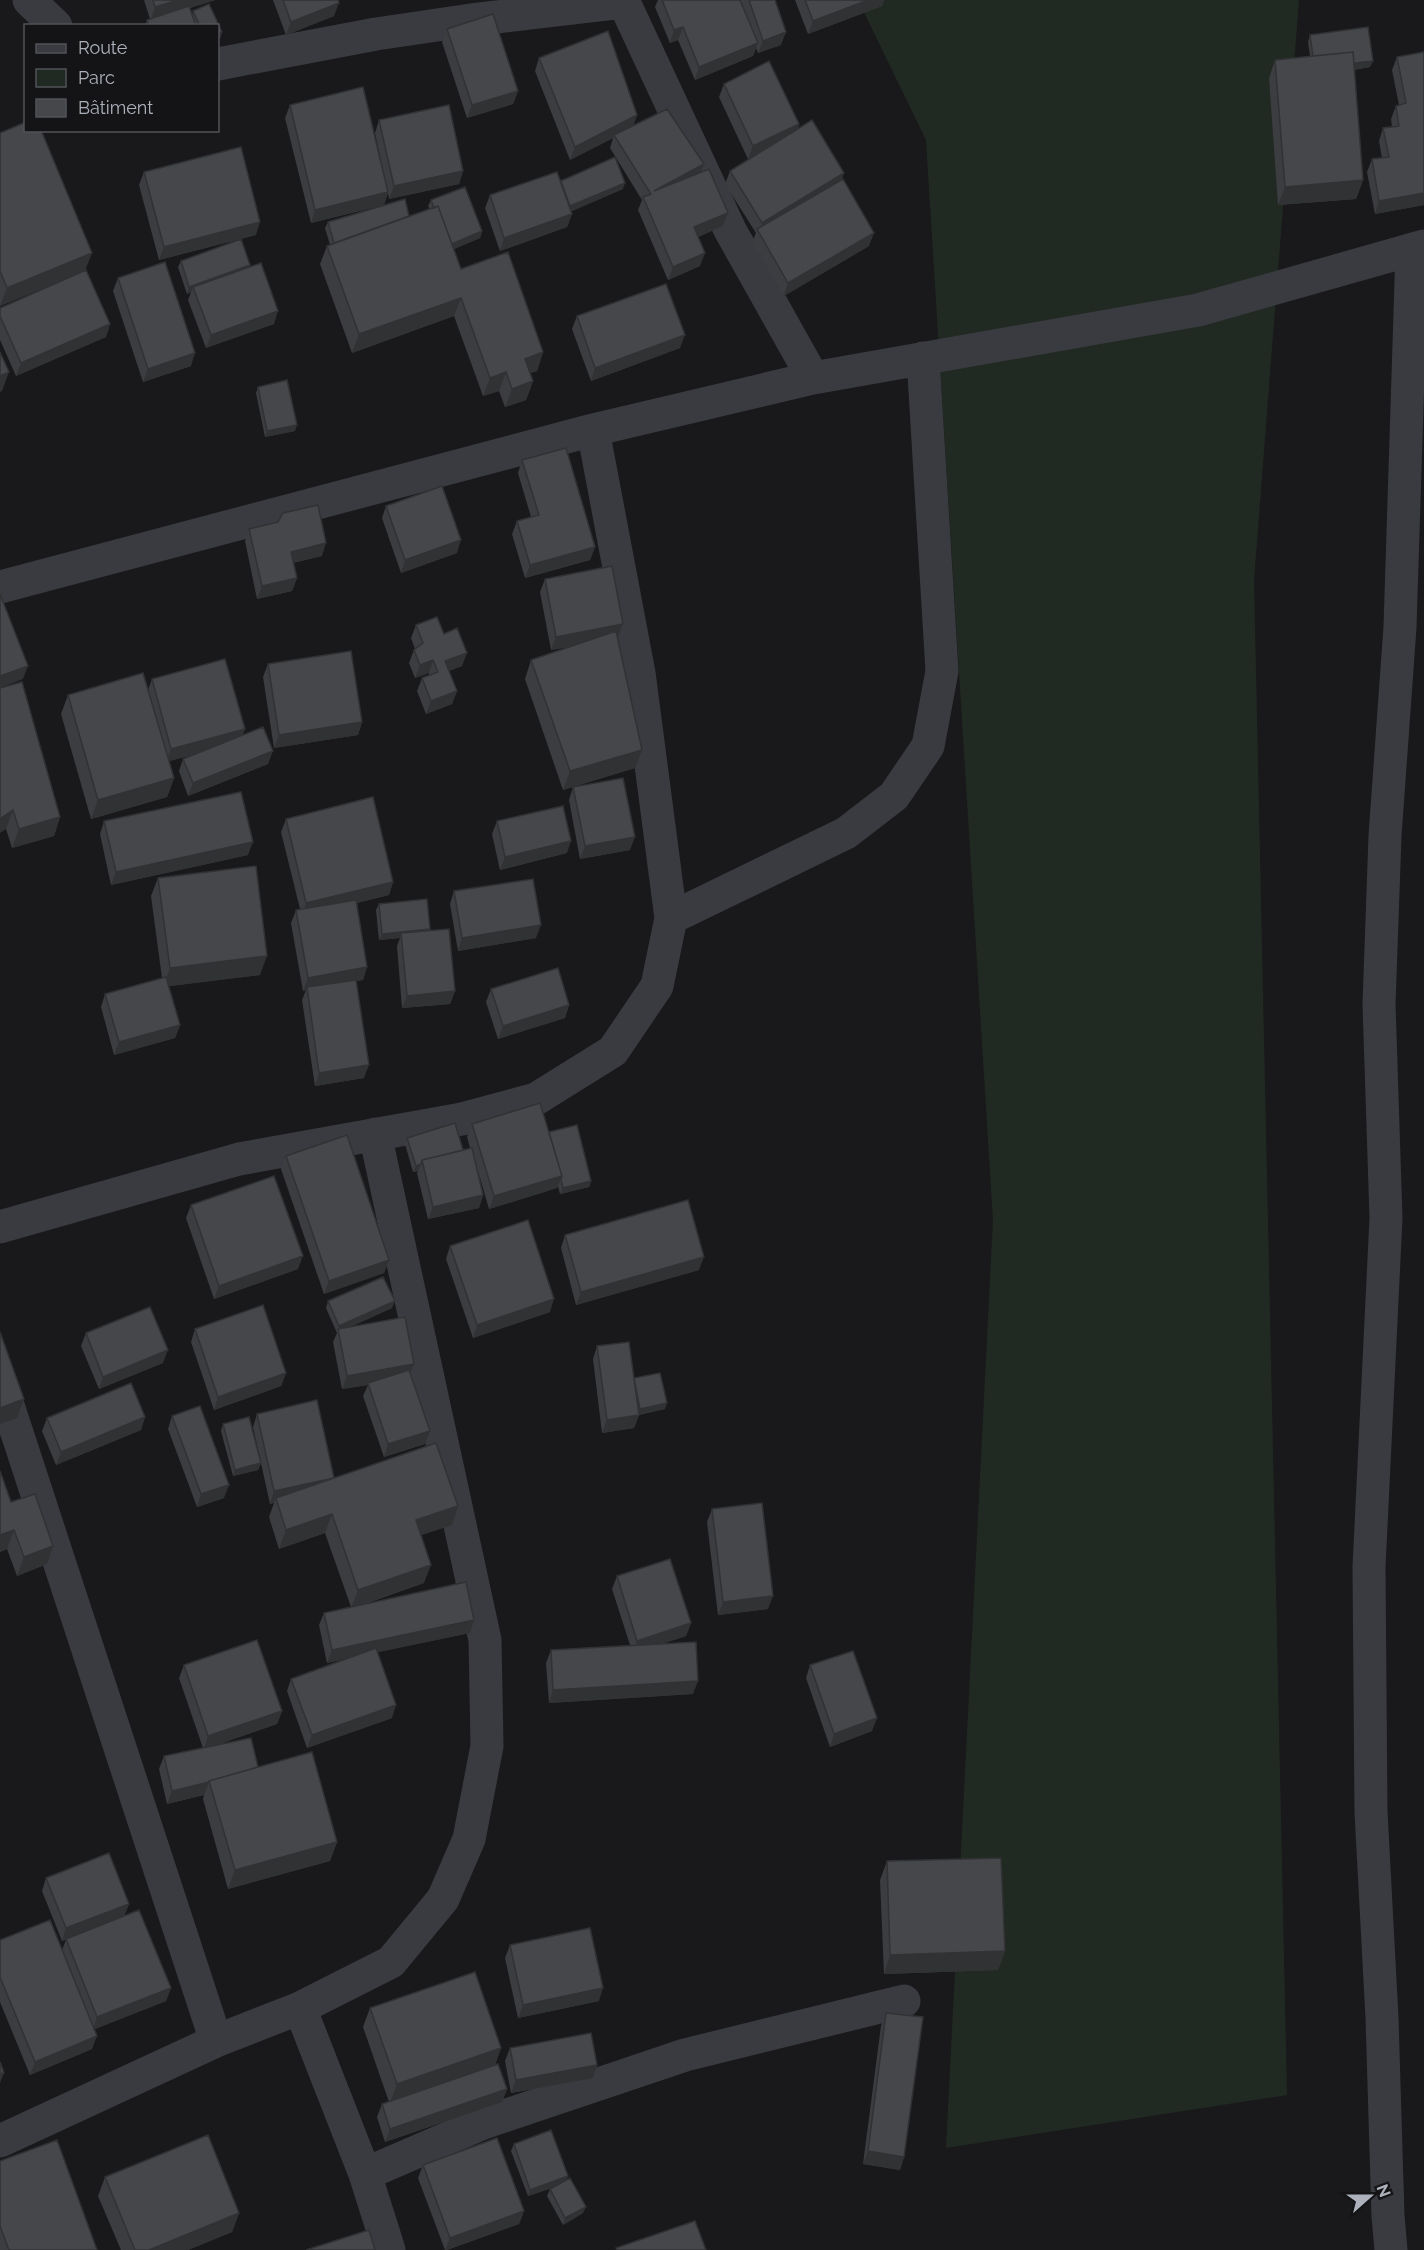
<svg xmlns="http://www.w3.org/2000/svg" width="1424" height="2250" font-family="Raleway,sans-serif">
	<rect width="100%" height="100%" fill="#19191b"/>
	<path fill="#212a22" d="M858 0H1299L1254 580 1287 2095 946 2148 993 1220 926 140Z"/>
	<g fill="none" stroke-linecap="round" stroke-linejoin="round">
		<path stroke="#3a3b40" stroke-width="33" d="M29 0 56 26
			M623 0 730 230 813 378
			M218 64 376 34 471 20 623 2
			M0 587 593 430 813 378 1198 310 1424 246
			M671 918 846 833 894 796 928 746 942 671 923 358
			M0 1227 239 1159 462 1119 536 1099 613 1051 657 986 671 918 639 673 593 430
			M0 1381 216 2041
			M300 2008 365 2174 389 2250
			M0 2141 216 2041 300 2008 391 1962 443 1899 469 1839 487 1746 485 1640 375 1134
			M365 2174 483 2123 685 2055 904 2001
			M1391 2250 1388 2216 1382 2018 1371 1812 1369 1567 1386 1218 1379 1004 1385 836 1400 627 1412 250"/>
	</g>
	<path fill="#3c3d40" d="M144 0H215L190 8 192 15 193 11 209 4 222 32 220 38 218 39V26H145L147 20 150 19Z
		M273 0H338L334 16 286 35Z
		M658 0H775L781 45 758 53 756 48 753 56 695 80 678 40 670 43 655 7Z
		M795 0H884L882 6 808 34Z
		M447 29 518 91 513 104 467 118 442 42Z
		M1310 35 1370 67 1354 70 1363 180 1356 199 1278 205 1269 78 1275 60 1310 56 1308 42Z
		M1424 52V205L1375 214 1367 172 1372 159 1382 158 1379 141 1383 128 1392 127 1391 119 1396 106 1399 105 1392 70 1397 57Z
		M539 58 637 115 633 126 704 164 700 173 728 213 723 226 698 237 700 266 668 280 638 210 642 200 610 148 613 138 570 160 535 71Z
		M724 84 799 124 798 129 842 180 869 246 784 296 752 242 756 233 725 184 730 171 748 159 719 97Z
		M290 105 381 161 375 133 379 120 463 171 459 184 389 199 388 193 384 205 311 223 285 118Z
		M0 133 86 270 110 324 106 337 16 376 0 340V308L48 286 0 306Z
		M144 172 256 235 159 260 139 185Z
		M561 181 623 189 571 211 572 214 567 227 500 251 485 208 490 195Z
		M431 200 482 231 480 238 454 249 461 269 543 352 537 371 530 373 533 381 526 400 505 407 499 391 483 396 454 316 352 353 320 264 327 246 330 245 325 228 328 222 409 216 430 209 428 206Z
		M181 261 250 265V267L274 324 206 348 188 300 191 292 187 294 178 267Z
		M118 278 191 366 143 382 113 291Z
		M577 316 680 348 591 381 572 329Z
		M258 387 295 431 265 437 256 393Z
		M522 460 595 547 590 560 525 578 512 534 517 521 531 517 518 473Z
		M386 506 457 553 401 573 382 518Z
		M249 529 322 556 293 563 297 578 292 591 257 599 245 541Z
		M545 579 618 637 642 750 635 768 563 790 525 679 531 660 574 646 551 650 540 592Z
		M416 625 444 634 462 666 449 671 457 691 452 704 426 714 417 691 422 678 429 675V673L415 678 409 663 414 650 415 649 411 638Z
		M268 664 362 722 358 735 274 748 263 677Z
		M152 679 245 729 242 735 268 764 188 796 179 771 183 759 193 755 169 761 174 778 167 797 91 819 61 714 68 695 148 690Z
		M0 688 60 817 54 836 12 848 6 829Z
		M573 787 630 850 580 859 569 800Z
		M286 819 393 882 389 895 357 903 367 967 363 980 356 981 364 1078 315 1086 302 1000 306 990 303 991 291 923 296 910 300 909 281 832Z
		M104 821 248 855 111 885 100 834Z
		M497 821 567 853 500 870 492 834Z
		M158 878 260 975 169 986 180 1025 175 1038 114 1055 101 1007 105 994 162 978 151 896Z
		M454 891 536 938 458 951 450 904Z
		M379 904 430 930 455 991 450 1004 402 1008 397 946 400 938 379 940 376 910Z
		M491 989 569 1005 565 1018 498 1039 486 1002Z
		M472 1124 549 1132 591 1181 589 1187 560 1194 558 1186 557 1188 489 1209 479 1174 483 1195 479 1208 428 1219 417 1173 418 1171 413 1172 405 1144 407 1138 463 1150 470 1148 467 1137Z
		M286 1156 389 1260 384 1273 324 1294 281 1169Z
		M191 1205 298 1269 214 1299 186 1218Z
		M565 1235 699 1270 576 1305 561 1248Z
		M450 1246 550 1312 473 1338 446 1259Z
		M328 1301 392 1308 350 1327 414 1364 411 1373 430 1431 425 1444 384 1457 363 1396 368 1385 342 1389 333 1342 337 1333 326 1308Z
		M195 1329 286 1373 281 1386 214 1410 191 1342Z
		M86 1333 163 1363 99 1389 81 1346Z
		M597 1346 634 1378 665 1409 639 1415 634 1428 602 1433 593 1359Z
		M257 1414 334 1478 452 1525 421 1535 424 1583 365 1604 470 1633 377 1652 392 1718 307 1748 287 1691 291 1679 348 1658 327 1663 319 1625 324 1613 351 1607 325 1533 279 1549 269 1517 274 1503 270 1504 253 1427Z
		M172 1416 224 1498 197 1507 168 1429Z
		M145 1417 141 1430 56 1465 42 1431 47 1418Z
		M223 1424 261 1463 258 1470 233 1476 221 1431Z
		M0 1471 11 1502 53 1546 47 1564 17 1576 7 1549 0 1552Z
		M712 1509 768 1609 718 1615 707 1522Z
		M617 1576 691 1623 686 1636 664 1643 693 1694 549 1703 546 1663 551 1650 630 1645 612 1589Z
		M184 1665 282 1711 277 1724 214 1746 258 1767 337 1842 330 1861 228 1889 203 1799 204 1795 167 1804 159 1769 164 1756 203 1748 179 1678Z
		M810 1665 872 1731 830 1747 806 1678Z
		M887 1861 1005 1951 998 1970 884 1974 880 1880Z
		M46 1878 129 1904 124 1916 171 1988 166 2001 94 2029 92 2049 30 2075 0 2002V1940L62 1950 66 1940 62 1941 42 1891Z
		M510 1945 599 2001 518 2018 505 1958Z
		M370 2008 501 2048 495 2065 507 2089 502 2102 385 2142 377 2117 382 2104 389 2102 363 2027Z
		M886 2013 904 2157 900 2170 863 2164 881 2026Z
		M510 2048 597 2065 593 2078 511 2093 505 2061Z
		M514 2144 568 2176 566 2180 583 2213 563 2225 547 2196 550 2189 555 2187 528 2196 511 2151Z
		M0 2161 97 2250H0Z
		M423 2165 524 2211 519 2224 447 2250H445L418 2178Z
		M105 2177 239 2213 232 2232 188 2250H121L98 2196Z"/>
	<path fill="#313234" d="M178 0H215L151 20 155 7Z
		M868 0H884L882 6 808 34 813 21Z
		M339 3 334 16 286 35 291 22Z
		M683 27 678 40 670 43 674 30Z
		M222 32 220 38 218 39V34Z
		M786 32 781 45 758 53 763 41Z
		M758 43 753 56 695 80 699 67Z
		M1373 61 1370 67 1312 76 1315 69Z
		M518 91 513 104 467 118 472 105Z
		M637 115 632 128 614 135 613 138 570 160 575 147Z
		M799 124 795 137 748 159 753 146Z
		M704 164 699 176 654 191Z
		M463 171 459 184 389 199 394 186Z
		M844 173 840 185 759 233 762 223Z
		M1363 180 1356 199 1278 205 1285 187Z
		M625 183 623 189 568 213 570 206Z
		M388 192 384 205 311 223 315 210Z
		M1424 193V205L1375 214 1379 201Z
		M728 213 723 226 689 240 694 227Z
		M572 214 567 227 500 251 504 238Z
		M260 222 256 235 159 260 164 247Z
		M482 231 480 238 447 252 449 245Z
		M874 233 869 246 784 296 788 283Z
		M92 253 85 271 0 306 7 288Z
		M705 253 700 266 668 280 673 267Z
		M250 265 248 272 193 287 191 292 187 294 189 287Z
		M461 298 454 316 352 353 359 334Z
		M278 311 274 324 206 348 211 335Z
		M110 324 106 337 16 376 21 363Z
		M685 335 680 348 591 381 595 368Z
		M543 352 537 371 518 377 525 359Z
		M195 353 191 366 143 382 148 369Z
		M9 372 2 391 0 392V376Z
		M506 372 499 391 483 396 490 378Z
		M533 381 526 400 505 407 512 389Z
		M297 425 295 431 265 437 267 431Z
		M461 540 457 553 401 573 405 560Z
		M326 543 322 556 286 564 291 552Z
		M595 547 590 560 525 578 530 565Z
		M297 578 292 591 257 599 262 586Z
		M623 624 618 637 551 650 556 637Z
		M467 653 462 666 440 674 445 661Z
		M433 660 429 673 415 678 420 665Z
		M28 666 23 679 0 688V676Z
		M457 691 452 704 426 714 431 701Z
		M362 722 358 735 274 748 279 735Z
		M245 729 240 742 166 762 171 749Z
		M642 750 635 768 563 790 570 771Z
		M273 751 268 764 188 796 193 783Z
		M174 778 167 797 91 819 98 800Z
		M13 810 6 829 0 833V819Z
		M60 817 54 836 12 848 19 829Z
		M635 837 630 850 580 859 585 846Z
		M571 841 567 853 500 870 505 857Z
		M253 842 248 855 111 885 116 872Z
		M393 882 389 895 302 916 306 903Z
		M541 925 536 938 458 951 462 938Z
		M430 929 428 936 401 933 400 938 379 940 382 934Z
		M267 956 260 975 163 987 170 968Z
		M367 967 363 980 307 990V987L306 990 303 991 308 978Z
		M455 991 450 1004 402 1008 407 996Z
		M569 1005 565 1018 498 1039 503 1026Z
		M180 1025 175 1038 114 1055 119 1042Z
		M369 1065 364 1078 315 1086 319 1073Z
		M421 1164 418 1171 413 1172 416 1166Z
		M562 1176 557 1188 489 1209 494 1196Z
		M591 1181 589 1187 560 1194 563 1188Z
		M483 1195 479 1208 428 1219 433 1207Z
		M303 1256 298 1269 214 1299 219 1286Z
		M704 1257 699 1270 576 1305 581 1292Z
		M389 1260 384 1273 324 1294 329 1281Z
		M554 1299 550 1312 473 1338 477 1325Z
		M395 1301 392 1308 339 1332 338 1330 339 1326Z
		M168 1350 163 1363 99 1389 103 1377Z
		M414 1364 409 1377 368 1383V1385L342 1389 347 1376Z
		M286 1373 281 1386 214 1410 218 1397Z
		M24 1399 17 1418 0 1424V1408Z
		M667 1403 665 1409 637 1415 640 1409Z
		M639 1415 634 1428 602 1433 607 1420Z
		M145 1417 141 1430 56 1465 61 1452Z
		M430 1431 425 1444 384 1457 388 1444Z
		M261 1463 258 1470 233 1476 235 1470Z
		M334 1478 276 1498 274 1503 270 1504 274 1491Z
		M229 1485 224 1498 197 1507 201 1494Z
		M458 1506 452 1525 409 1539 416 1520Z
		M332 1514 325 1533 279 1549 286 1530Z
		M14 1530 7 1549 0 1552V1535Z
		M53 1546 47 1564 17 1576 24 1557Z
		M431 1565 424 1583 351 1608 358 1590Z
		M773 1596 768 1609 718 1615 723 1602Z
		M474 1620 470 1633 327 1663 332 1650Z
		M691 1623 686 1636 633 1654 637 1641Z
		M698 1681 693 1694 549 1703 553 1690Z
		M396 1705 392 1718 307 1748 312 1735Z
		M282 1711 277 1724 204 1749 208 1736Z
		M877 1718 872 1731 830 1747 834 1734Z
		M209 1782 204 1795 167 1804 172 1791Z
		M337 1842 330 1861 228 1889 235 1870Z
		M129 1904 124 1916 62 1941 66 1928Z
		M1005 1951 998 1970 884 1974 890 1955Z
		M171 1988 166 2001 93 2030 97 2017Z
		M603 1988 599 2001 518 2018 523 2005Z
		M97 2036 92 2049 30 2075 35 2062Z
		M501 2048 494 2067 390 2103 397 2084Z
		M597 2065 593 2078 511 2093 516 2080Z
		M4 2073 0 2083V2074Z
		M507 2089 502 2102 385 2142 390 2129Z
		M868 2151 904 2157 900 2170 863 2164Z
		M568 2176 565 2183 528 2196 530 2190Z
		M586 2207 583 2213 563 2225 565 2218Z
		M524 2211 519 2224 445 2250 450 2238Z
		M239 2213 232 2232 188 2250H149Z"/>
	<path fill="#46474b" stroke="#313234" stroke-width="1.5" d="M153 0H178L155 7Z
		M283 0H338L339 3 291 22Z
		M662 0H740L758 43 699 67 683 27 674 30Z
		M749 0H775L786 32 763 41Z
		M805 0H868L813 21Z
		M209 4 222 32 218 34V26H200L193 11Z
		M189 6 196 26H149L147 20Z
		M493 14 518 91 472 105 447 29Z
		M1368 27 1373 61 1354 63 1353 52 1313 56 1310 35Z
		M608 31 637 115 575 147 539 58Z
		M1353 52 1363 180 1285 187 1275 60Z
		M1424 52V193L1379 201 1372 159 1389 157 1383 128 1399 126 1396 106 1406 103 1397 57Z
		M769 61 799 124 753 146 724 84Z
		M363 87 388 192 315 210 290 105Z
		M449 105 463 171 394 186 379 120Z
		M667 109 704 164 654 191 709 169 728 213 694 227 705 253 673 267 643 197 651 194 614 135Z
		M812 120 844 173 762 223 730 171Z
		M26 122V130H41L92 253 7 288 0 271V133Z
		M241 147 260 222 164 247 144 172Z
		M615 157 625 183 570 206 561 181Z
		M557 172 572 214 504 238 490 195Z
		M843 179 874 233 788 283 757 229Z
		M465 187 482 231 452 244 438 206 434 208 431 200Z
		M405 199 409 216 334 243 328 222Z
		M438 206 461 269 508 252 543 352 525 359 533 381 512 389 506 372 490 378 461 298 359 334 327 246Z
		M241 239 250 265 189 287 181 261Z
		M165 262 195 353 148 369 118 278Z
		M261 263 278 311 211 335 193 287Z
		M86 270 110 324 21 363 0 316V308Z
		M666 284 685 335 595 368 577 316Z
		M0 352 9 372 0 376Z
		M287 380 297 425 267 431 258 387Z
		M566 448 595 547 530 565 517 521 539 515 522 460Z
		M442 486 461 540 405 560 386 506Z
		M318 505 326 543 291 552 297 578 262 586 249 529 278 522 283 513Z
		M612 566 623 624 556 637 545 579Z
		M0 594 28 666 0 676Z
		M437 617 444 634 457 628 467 653 445 661 457 691 431 701 422 678 438 672 433 660 420 665 414 650 423 643 416 625Z
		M616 631 642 750 570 771 531 660Z
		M351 651 362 722 279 735 268 664Z
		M225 659 245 729 171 749 152 679Z
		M143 673 174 778 98 800 68 695Z
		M22 682 60 817 19 829 13 810 0 819V688Z
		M263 727 273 751 193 783 183 759Z
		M623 778 635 837 585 846 573 787Z
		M241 792 253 842 116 872 104 821Z
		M373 797 393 882 306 903 286 819Z
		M563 806 571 841 505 857 497 821Z
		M256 866 267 956 170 968 158 878Z
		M533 879 541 925 462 938 454 891Z
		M427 899 430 929 382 934 379 904Z
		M356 900 367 967 308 978 296 910Z
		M449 929 455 991 407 996 401 933Z
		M558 968 569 1005 503 1026 491 989Z
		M166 977 180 1025 119 1042 105 994Z
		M356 980 369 1065 319 1073 307 987Z
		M540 1103 562 1176 494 1196 472 1124Z
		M455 1123 463 1150 422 1160 421 1164 416 1166 407 1138Z
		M577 1125 591 1181 563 1188 561 1179 562 1176 549 1132Z
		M347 1135 389 1260 329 1281 286 1156Z
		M472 1148 483 1195 433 1207 422 1160Z
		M274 1176 303 1256 219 1286 191 1205Z
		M688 1200 704 1257 581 1292 565 1235Z
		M528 1220 554 1299 477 1325 450 1246Z
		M383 1277 395 1301 339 1326 328 1301Z
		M263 1305 286 1373 218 1397 195 1329Z
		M150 1307 168 1350 103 1377 86 1333Z
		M405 1317 414 1364 347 1376 338 1329Z
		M0 1332 24 1399 0 1408Z
		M629 1342 639 1415 607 1420 597 1346Z
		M409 1370 430 1431 388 1444 368 1383Z
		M660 1373 667 1403 640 1409 634 1378Z
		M131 1383 145 1417 61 1452 47 1418Z
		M317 1400 334 1478 274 1491 257 1414Z
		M200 1406 229 1485 201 1494 172 1416Z
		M249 1417 261 1463 235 1470 223 1424Z
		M436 1443 458 1506 416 1520 431 1565 358 1590 332 1514 286 1530 276 1498Z
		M0 1471 11 1502 35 1494 53 1546 24 1557 14 1530 0 1535Z
		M762 1503 773 1596 723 1602 712 1509Z
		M670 1559 691 1623 637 1641 617 1576Z
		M466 1582 474 1620 332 1650 324 1613Z
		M257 1640 282 1711 208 1736 184 1665Z
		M696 1642 698 1681 553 1690 551 1650Z
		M376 1648 396 1705 312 1735 291 1679Z
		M853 1651 877 1718 834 1734 810 1665Z
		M251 1738 258 1767 209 1781V1782L172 1791 164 1756Z
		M312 1752 337 1842 235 1870 209 1781Z
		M109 1853 129 1904 66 1928 46 1878Z
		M1001 1858 1005 1951 890 1955 887 1861Z
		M139 1910 171 1988 97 2017 66 1939Z
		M50 1920 97 2036 35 2062 0 1977V1940Z
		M590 1928 603 1988 523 2005 510 1945Z
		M475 1972 501 2048 397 2084 370 2008Z
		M886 2013 923 2017 904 2157 868 2151Z
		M591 2033 597 2065 516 2080 510 2048Z
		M0 2062 4 2073 0 2074Z
		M498 2064 507 2089 390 2129 382 2104Z
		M551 2130 568 2176 530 2190 514 2144Z
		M208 2135 239 2213 149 2250H135L105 2177Z
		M497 2138 524 2211 450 2238 423 2165Z
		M57 2140 97 2250H9L0 2226V2161Z
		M570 2178 586 2207 565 2218 550 2189Z
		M695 2221 706 2250H617L616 2248Z
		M369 2230 375 2250H306Z"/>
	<rect x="24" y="24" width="195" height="108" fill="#141416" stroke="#515358" stroke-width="1.5"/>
	<rect x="36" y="44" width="30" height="9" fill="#3a3b40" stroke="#515358" stroke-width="1.5"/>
	<text x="78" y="54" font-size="18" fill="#acb1bb">Route</text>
	<rect x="36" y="69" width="30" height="18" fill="#212a22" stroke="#515358" stroke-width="1.5"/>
	<text x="78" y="84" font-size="18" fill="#acb1bb">Parc</text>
	<rect x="36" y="99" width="30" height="18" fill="#46474b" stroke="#515358" stroke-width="1.5"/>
	<text x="78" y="114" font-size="18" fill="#acb1bb">Bâtiment</text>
	<g transform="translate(1370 2196) rotate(69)" stroke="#141416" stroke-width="4.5" paint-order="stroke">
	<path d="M0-4.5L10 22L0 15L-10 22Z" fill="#acb1bb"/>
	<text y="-9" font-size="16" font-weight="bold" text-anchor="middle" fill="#acb1bb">N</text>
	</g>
</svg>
